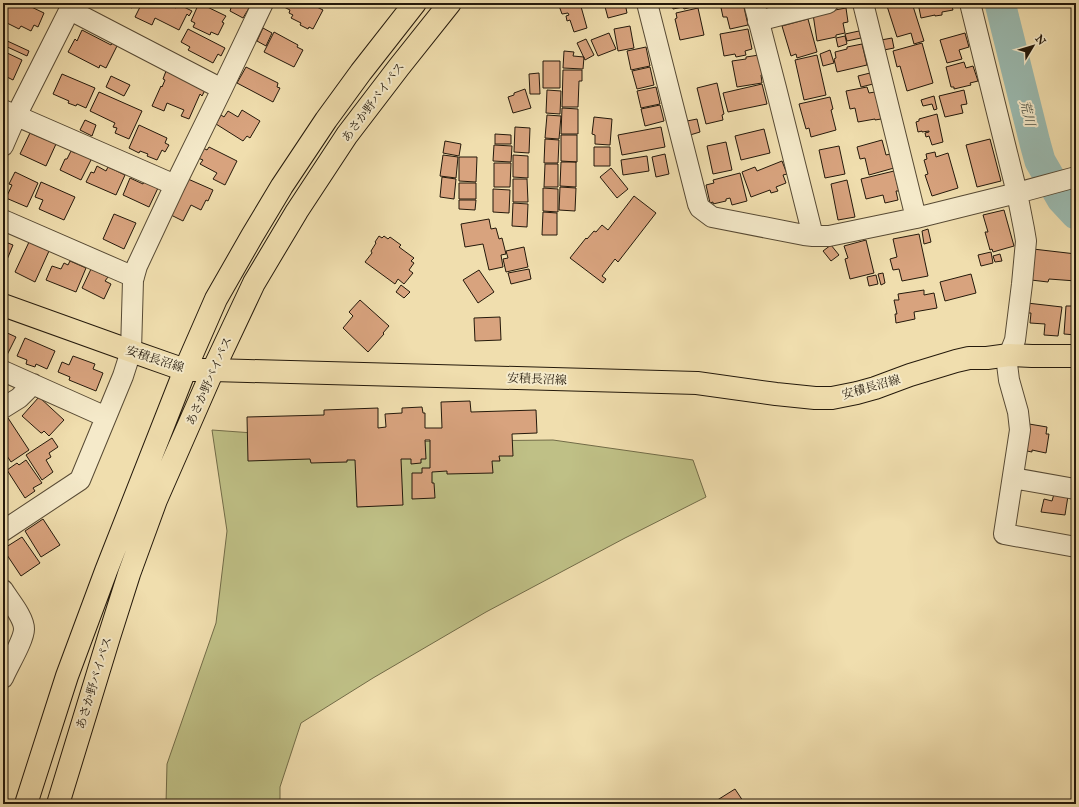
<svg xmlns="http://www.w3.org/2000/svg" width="1079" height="807" font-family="'IM FELL Great Primer','Noto Serif JP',serif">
	<rect width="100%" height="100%" fill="#f0deae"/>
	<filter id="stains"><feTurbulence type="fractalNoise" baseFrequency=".005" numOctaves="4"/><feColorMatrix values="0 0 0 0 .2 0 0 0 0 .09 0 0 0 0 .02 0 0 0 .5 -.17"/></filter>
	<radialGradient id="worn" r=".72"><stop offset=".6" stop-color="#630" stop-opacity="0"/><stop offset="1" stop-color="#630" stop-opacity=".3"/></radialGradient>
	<path fill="#bfc086" stroke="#726c48" d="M212 430 376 442 553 440 693 460 706 497 625 538 486 612 373 678 301 723 280 787V804H166L167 764 216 623 227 531Z"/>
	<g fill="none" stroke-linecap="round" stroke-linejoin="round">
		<path stroke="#9bbbb1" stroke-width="31" d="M1000 3 1035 143 1040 161 1062 199 1076 214"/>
	</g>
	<path fill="#d8a37e" stroke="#24190b" d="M10 3H23L44 13 38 27 34 25 31 31 21 26 19 29 3 21V18Z
		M121 3H138L137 5 135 4 132 8Z
		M142 3H167L176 8 178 4 192 11 189 16 187 14 179 30 155 18 152 25 135 17Z
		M199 3 226 16 222 22 224 23 218 35 211 32 210 35 193 27 195 23 191 21Z
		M221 3H247L246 6 249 8 243 18 230 11 231 8Z
		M276 3H309L323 10 313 29 309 27 308 29 300 25 301 23 291 18 293 15 289 13 290 10Z
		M558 3H580L587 28 574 32 570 20 567 21 566 16 569 15 568 13 562 14Z
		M604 3H625L627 13 608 18Z
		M672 3H695L696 6 684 9 683 7 673 9Z
		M720 3H743L748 25 730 29 727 17H723Z
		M886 3H912L924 41 914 44 911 33 897 37Z
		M918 3H951L953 10 942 12V15L935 16V15L921 18Z
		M698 8 704 35 680 40 675 19 677 18 676 13Z
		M846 8 848 22 843 23 845 33 836 35V37L817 41 813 14Z
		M808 19 817 52 797 58 796 54 791 56 782 26Z
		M630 26 634 48 618 51 614 29Z
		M263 28 272 33 266 46 257 41Z
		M188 29 225 48 221 56 218 54 213 63 188 50 190 47 181 42Z
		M748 29 752 49 745 51 746 55 736 57 735 54 724 56 720 34Z
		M82 30 111 45 113 42 118 44 106 68 100 65 99 68 68 52 75 39 77 41Z
		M859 31 861 38 847 41 845 34Z
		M274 32 298 45 297 47 303 50 294 67 264 52Z
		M609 33 616 49 598 56 591 40Z
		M965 33 969 47 959 50 962 59 947 63 940 40Z
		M845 36 847 44 838 47 836 38Z
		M892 38 894 48 884 50 881 40Z
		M3 39 29 51 27 56 3 45Z
		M586 39 594 55 585 60 577 43Z
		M922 43 933 83 907 91 900 66 897 67 893 51Z
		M862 44 867 65 837 72 834 59 836 58 835 52 847 49V47Z
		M646 47 650 66 631 70 627 51Z
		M830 50 834 63 823 66 820 54Z
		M3 51 22 60 13 80 5 76 4 78 3 77Z
		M564 51 574 52 573 56 584 57 583 69 563 68Z
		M759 55 763 74 761 75 762 83 737 87 732 61 746 59V57Z
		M817 55 826 95 804 100 795 60Z
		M543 61H560V88H543Z
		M964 62 966 68 973 66 978 81 970 83 971 85 954 89V87H951L946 67Z
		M246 67 278 83 277 87 280 88 273 102 237 83Z
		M650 67 654 85 637 89 632 71Z
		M563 70H582V81H579L578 107H562Z
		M166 71 206 88 202 96 200 94 189 119 181 116 184 110 167 103 164 111 152 106 161 86 162 87 165 80 163 79Z
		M539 73 540 94H530L529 74Z
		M870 73 873 84 861 87 858 76Z
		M62 74 95 88 86 108 77 104 76 106 68 103 69 101 53 94Z
		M111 76 130 85 124 96 106 87Z
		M717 83 724 114 722 115 723 120 706 124 697 88Z
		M762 84 767 104 728 112 723 93Z
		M656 87 660 104 641 108 637 91Z
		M867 87 869 93 875 92 881 119 875 120V119L858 122 855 108 850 109 846 91Z
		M525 89 531 108 513 113 508 97 514 95V93Z
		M547 90 561 91 560 114 546 113Z
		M964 90 967 104 961 105 963 113 945 117 939 96Z
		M99 92 142 111 129 139 115 133 117 128 113 127 115 123 90 111Z
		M934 96 937 109 934 110 932 104 923 106 921 100Z
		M830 97 833 109 831 110 836 130 811 137 809 128 806 129 799 104Z
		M660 105 664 121 645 126 641 109Z
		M562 108 578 109V134H561Z
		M242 110 260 121 250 138 247 136 243 141 216 124 221 115 224 117 228 111 238 117Z
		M937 114 943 142 932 145 929 136 926 137 925 133 929 132V131L922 132V131L918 132 916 122 919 121V119Z
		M547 115 561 116 559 139 545 138Z
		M594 117 612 119 610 145 595 144V135L592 134Z
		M697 119 700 132 690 135 687 121Z
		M85 120 96 125 92 136 80 130Z
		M139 125 167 138 165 143 169 145 165 152 162 150 157 160 147 156 148 154 140 151 139 153 129 148Z
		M515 127 530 128 529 153 514 152Z
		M661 127 665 147 622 155 618 135Z
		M764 129 770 153 741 160 735 136Z
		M30 133 56 144 46 166 20 154Z
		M495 134 511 135V144H495Z
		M561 135H577V162L561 161Z
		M545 139 559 140 558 163H544Z
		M990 139 1001 181 977 187 966 145Z
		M882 140 886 155 890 154 894 168 869 175 865 158 860 159 857 147Z
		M445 141 461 144 459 156 443 153Z
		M726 142 732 170 713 174 707 146Z
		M494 145 512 146 511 162 493 161Z
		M839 146 845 174 825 178 819 150Z
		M209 147 237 161 225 185 213 179 217 173 200 164 203 160 198 158 203 148 207 150Z
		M594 147H610V166H594Z
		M76 150 92 158 81 180 60 170 65 159H67L71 151 75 153Z
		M935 152 936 157 948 153 958 188 932 196 925 175 928 174 924 160 927 159 926 154Z
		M665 154 669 174 656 177 652 157Z
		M443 155 458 157 456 178 440 176Z
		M513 155 528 156V178L513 177Z
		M647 156 649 171 623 175 621 160Z
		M459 157H477L476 182 459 181Z
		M782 161 787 174 783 175 786 183 776 187 778 191 771 193 770 190 751 197 742 172 755 167 757 171Z
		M561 162H576V187L560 186Z
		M494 163H511L510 187H494Z
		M545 164H558V187H544Z
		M97 166 106 171 108 167 125 175 116 195 86 182 91 172 94 173Z
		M611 168 628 189 617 198 600 177Z
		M894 171 899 191H896L898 200 885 203 883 195 866 199 861 179Z
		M15 172 38 183 27 207 6 198 12 185 9 184Z
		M740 173 747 201 732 205 730 198 726 199V201L713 204V202L710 203 706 185 714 183 713 180Z
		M442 177 456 179 454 199 440 197Z
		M130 178 143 184 144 182 158 188 149 207 123 195Z
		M188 179 213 190 208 201 206 200 201 210 191 205 183 221 171 215Z
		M513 179H527L528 202H513Z
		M847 180 855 217 838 220 831 184Z
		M41 182 75 197 64 220 39 209 43 200 35 197Z
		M459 183H476V199H459Z
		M560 187 576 188 575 211 559 210Z
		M543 188 558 189V212L543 211Z
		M493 189 510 190 509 213 493 212Z
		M634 196 656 213 618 262 615 259 602 276 606 279 603 283 570 258 586 238 587 239 594 231 596 232 602 225 608 230Z
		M459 200H476L475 210 459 209Z
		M513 203 528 204 527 227 512 226Z
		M1004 210 1014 246 993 252 992 249 990 250 985 232H988L983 215Z
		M543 212 557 213V235H542Z
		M114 214 136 223 124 249 103 239Z
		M489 219 491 229 496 228 499 239 502 238 506 254 501 255 503 267 489 270 483 244 465 247 461 224Z
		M928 229 931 242 924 244 922 231Z
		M919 234 928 276 902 281 899 269 893 270 890 259 897 257 893 239Z
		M379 236 382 238 384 236 388 239 390 237 401 245 399 247 414 258 411 261 414 263 409 270 413 273 404 284 398 279 395 284 365 262 372 253 371 251 376 243 375 242Z
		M866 240 874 273 850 279 845 259 848 258 844 246Z
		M3 241 13 245 4 267H3Z
		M29 242 49 251 35 282 15 272Z
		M831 245 839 255 831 261 823 251Z
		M524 247 528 267 506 272 503 259 508 258 506 251Z
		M1033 249 1076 254V281L1049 279 1048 282 1031 280Z
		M991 252 993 263 981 266 978 255Z
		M1000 254 1002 261 995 262 993 256Z
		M70 261 86 268 76 292 46 280 52 266 61 269 64 263 68 265Z
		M91 269 108 277 105 281 111 284 104 299 82 288Z
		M529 269 531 279 511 284 508 273Z
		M479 270 494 292 478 303 463 280Z
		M883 273 885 283 881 285 878 274Z
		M971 274 976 293 945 301 940 282Z
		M876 275 878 284 869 286 867 277Z
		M401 285 410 292 404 298 396 292Z
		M924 290V295L934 293 937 308 914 312 915 319 896 323 895 314H897L894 300H899L898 294Z
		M360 300 389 326 383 333 384 334 368 352 343 328 353 316 349 312Z
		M1027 303 1062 307 1058 336 1044 335 1045 324 1030 323 1031 313H1026Z
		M1066 306H1076V335L1064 334Z
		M500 317 501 340 475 341 474 318Z
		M3 331 16 337 6 357 3 355Z
		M25 338 55 351 47 369 36 364 35 367 26 364 27 360 17 356Z
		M73 356 95 364 93 369 103 373 96 391 69 380 70 377 58 372 62 362 69 365Z
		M39 397 64 420 49 436 44 431 42 433H41L22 416Z
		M470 401 471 412 536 410 537 433 512 434 513 456H499L500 461H492L493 473 447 474V471L432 472V483H434L435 498 412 499V473H422V468H430V440H425L426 459H421V463L411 464V459H401L403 505 357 507 355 460H347V462L311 463 310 459 248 461 247 417 324 415V410L378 408V428L386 427 385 414 402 413V408L422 407 423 413H425V428H442L441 402Z
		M8 418 29 450 11 462 3 450V422Z
		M1029 424 1047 427 1046 434H1049L1046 453 1032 450V452L1022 450Z
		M52 438 58 447 49 453 51 457 46 460 53 472 42 480 26 455Z
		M26 460 42 483 33 488 35 491 25 498 7 470 17 463 19 465Z
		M1054 494 1068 496 1065 515 1041 512 1044 499 1052 501Z
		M43 519 60 545 41 557 25 531Z
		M22 537 40 563 21 576 3 549Z
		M735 789 745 804H711Z"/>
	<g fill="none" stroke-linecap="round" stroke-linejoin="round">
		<g stroke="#574a34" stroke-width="22">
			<path id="minor" d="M647 3 698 204 700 208 712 217 804 235 813 236H829L916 218 1017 193 1076 177
				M754 3 776 88 813 236
				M863 3 916 218
				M970 3 1017 193 1024 229 1026 241 1022 284 1015 340 1009 355 1007 364 1009 380 1018 412 1020 430 1004 534 1076 547
				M70 10 222 89
				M758 21 828 3
				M3 110 175 185
				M3 146 16 116 73 3
				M3 220 134 277
				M3 371 106 417
				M3 408 19 398 33 384
				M1013 478 1075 489
				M3 531 80 480 123 376 131 351 133 280 137 266 175 185 222 89 263 3
				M3 590C9 600 24 617 24 629 24 640 8 666 3 678"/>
		</g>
		<g stroke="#24190b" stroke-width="24">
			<path id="major" d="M3 305 131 351 185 370H213L626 381 697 383 776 394 815 398H832L857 393 875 388 910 375 956 361 969 358H987L1009 355 1032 356H1076"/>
		</g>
		<g stroke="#24190b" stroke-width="24">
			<path id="highway" d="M26 804 67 676 106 571 185 370 216 299 252 236 282 186 326 120 361 72 415 3
				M58 804 109 637 129 574 156 500 213 370 254 283 297 211 347 135 399 67 450 3"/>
		</g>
		<use href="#minor" stroke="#f5eaca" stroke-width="20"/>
		<use href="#major" stroke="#f0deae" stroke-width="22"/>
		<use href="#highway" stroke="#f0deae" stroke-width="22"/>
	</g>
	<g text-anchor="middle" stroke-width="4" stroke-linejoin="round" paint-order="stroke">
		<g font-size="12" fill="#24190b" stroke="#f5eaca">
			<text transform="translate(373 102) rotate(-53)" y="4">あさか野バイパス</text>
			<text transform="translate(155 359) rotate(18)" y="4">安積長沼線</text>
			<text transform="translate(537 379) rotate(2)" y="4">安積長沼線</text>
			<text transform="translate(209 381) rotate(-66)" y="4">あさか野バイパス</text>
			<text transform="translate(871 387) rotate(-16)" y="4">安積長沼線</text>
			<text transform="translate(94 683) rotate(-73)" y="4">あさか野バイパス</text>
		</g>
		<g font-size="13" font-style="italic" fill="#4e5245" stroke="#f5eaca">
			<text transform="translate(1028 113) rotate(76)" y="5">荒川</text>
		</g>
	</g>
	<rect width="1079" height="807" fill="none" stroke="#f0deae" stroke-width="16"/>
	<rect x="4" y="4" width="1071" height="799" fill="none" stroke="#24190b" stroke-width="2"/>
	<rect x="8" y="8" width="1063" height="791" fill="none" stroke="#24190b"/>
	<g transform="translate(1033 46) rotate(52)" stroke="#f5eaca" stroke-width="3" paint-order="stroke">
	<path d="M0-3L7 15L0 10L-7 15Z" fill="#24190b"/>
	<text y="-6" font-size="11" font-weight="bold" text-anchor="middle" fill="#24190b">N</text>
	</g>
	<rect width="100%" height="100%" filter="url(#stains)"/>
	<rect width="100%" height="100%" fill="url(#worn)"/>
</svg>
